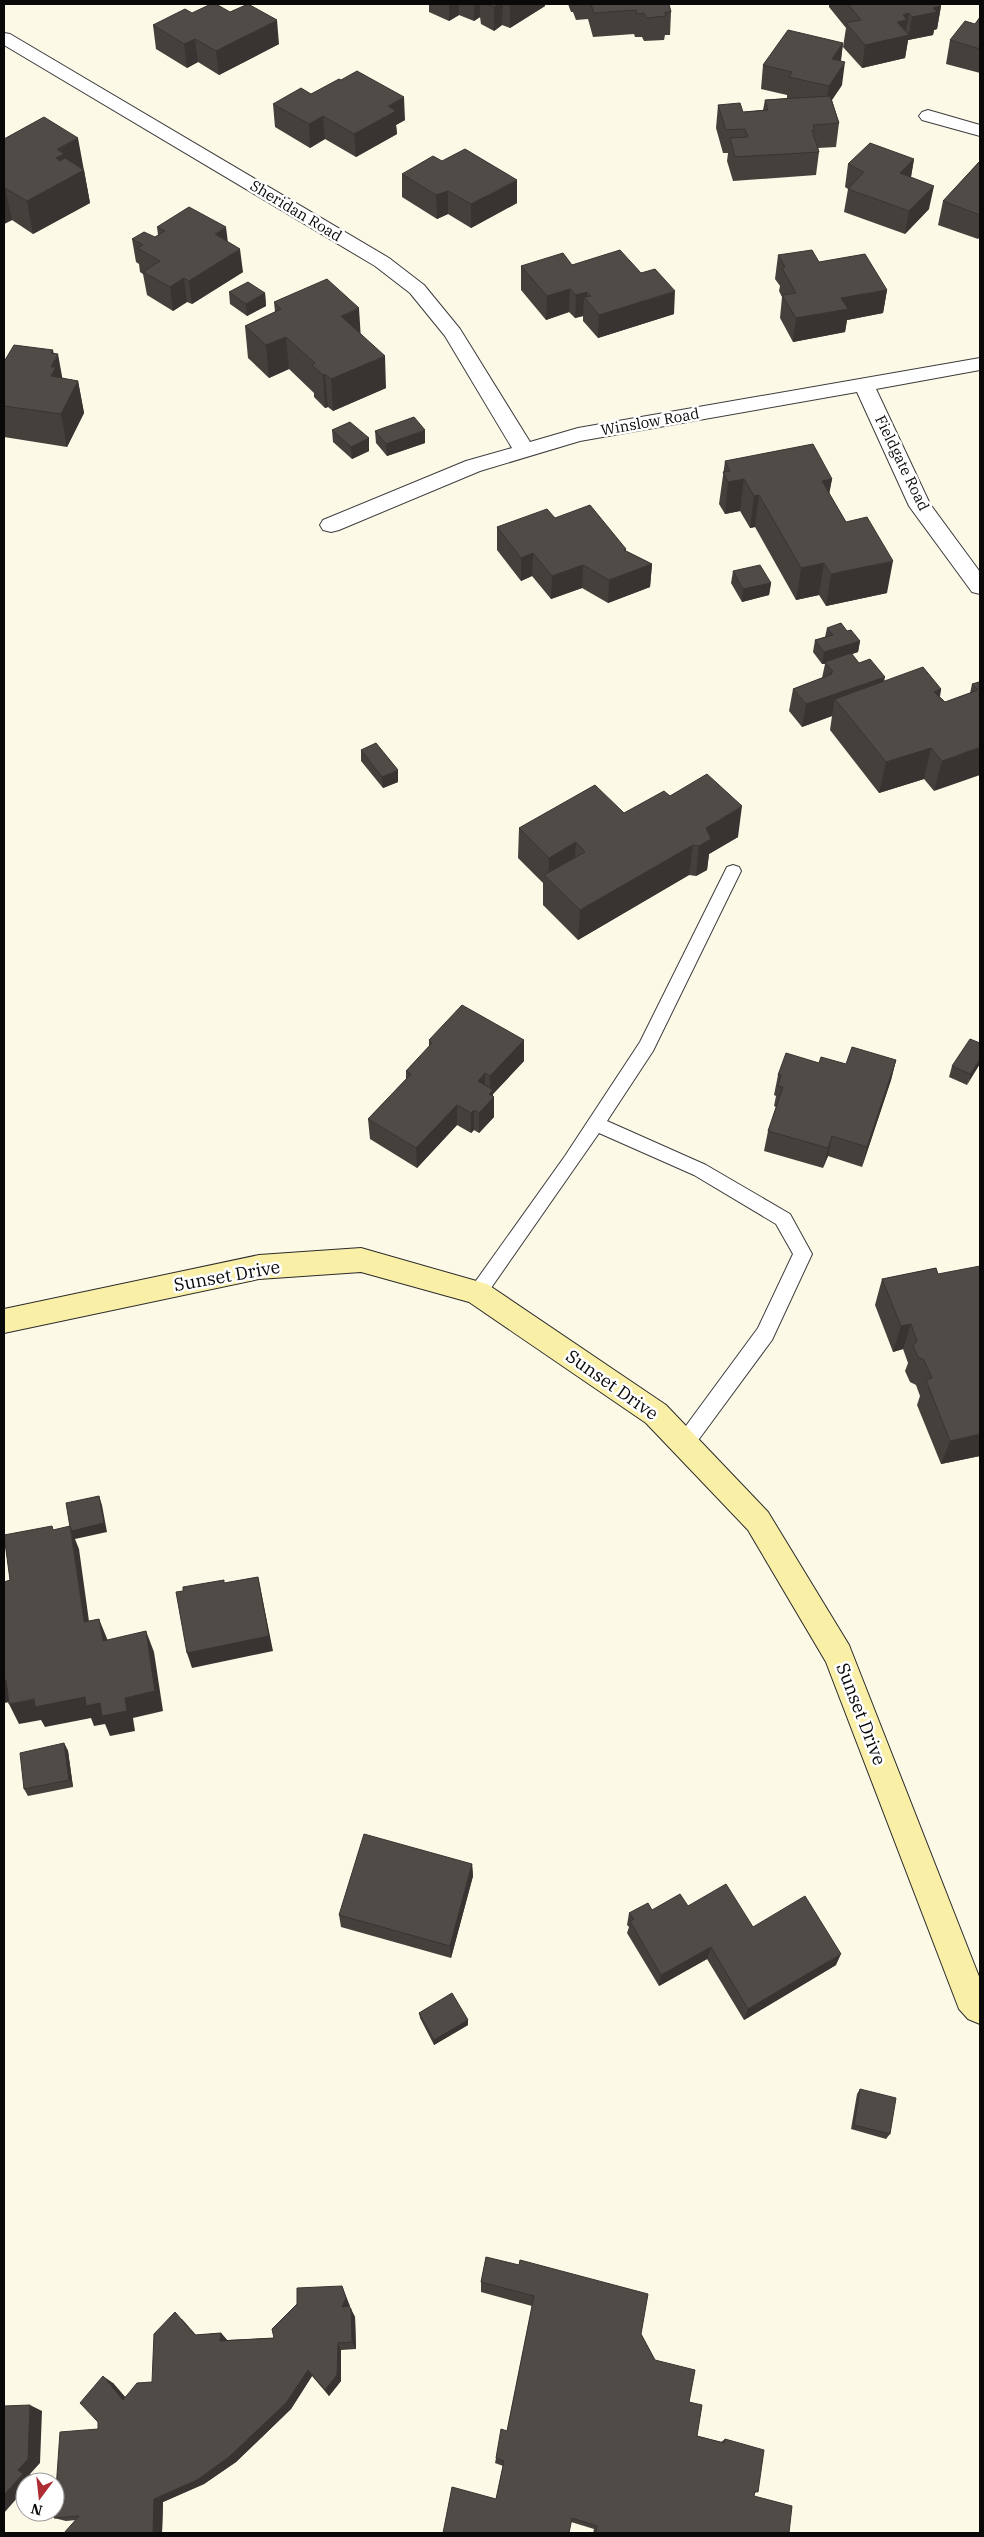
<svg xmlns="http://www.w3.org/2000/svg" width="984" height="2537" font-family="'IBM Plex Serif',serif">
	<rect width="100%" height="100%" fill="#fdf9e7"/>
	<g fill="none" stroke-linecap="round" stroke-linejoin="round">
		<g stroke="#3c3c3c" stroke-width="2">
			<path id="service" d="M733 865 739 867 741 871 653 1051 607 1121 706 1165 790 1214 812 1254 772 1340 691 1450 684 1453 677 1450 674 1444 677 1438 758 1328 793 1254 776 1224 694 1175 599 1133 484 1298 477 1300 470 1298 468 1292 565 1156 640 1042 725 871 727 867Z"/>
		</g>
		<g stroke="#3c3c3c" stroke-width="2">
			<path id="minor" d="M4 33 10 34 389 258 424 285 460 329 530 442 578 428 980 358V370L876 389 930 504 980 572V594L972 592 909 506 857 392 580 441 480 471 339 530 331 532 323 530 320 525 323 520 466 461 512 448 445 336 410 293 375 266 4 45Z
				M928 110 980 125V136L922 120 919 116 922 112Z"/>
		</g>
		<g stroke="#2b2b2b" stroke-width="2">
			<path id="secondary" d="M361 1248 487 1284 666 1405 768 1512 849 1645 980 1979V2024L968 2019 959 2009 826 1662 748 1530 646 1423 469 1302 361 1272 259 1279 4 1333V1309L259 1255Z"/>
		</g>
		<use href="#service" fill="#fff" fill-rule="evenodd"/>
		<use href="#minor" fill="#fff" fill-rule="evenodd"/>
		<use href="#secondary" fill="#f9efa7" fill-rule="evenodd"/>
	</g>
	<path fill="#46403d" d="M429 4H545V6L510 28 502 25 494 31 481 24 480 17 474 21 459 15 449 21 429 12Z
		M568 4H669L671 12 670 35H665L664 40 644 41 642 37H635L634 34 593 37 588 19 576 20 573 12H571Z
		M829 4H939L941 6 937 29 934 30 933 35 908 40 905 58 862 68 843 47 846 28 829 7Z
		M192 13 279 44 219 75 198 62 187 68 156 49 153 25Z
		M980 17V73L946 64 950 40 975 24Z
		M843 43 841 61 842 85 832 100 839 123 836 147 818 148 819 152 816 175 733 181 727 161 728 153H723L716 128 718 105 743 112 763 110 765 100 787 98V95L761 89 763 65Z
		M311 94 405 120 396 125 397 134 356 157 325 139 310 148 275 127 273 104Z
		M4 139 84 170 90 203 33 234 12 220 4 224Z
		M914 159 911 177 929 209 905 234 844 212 848 189 845 187 848 164Z
		M980 161V236L978 239 938 225 943 201Z
		M402 174 517 203 471 228 448 214 437 219 402 197Z
		M157 227 228 242 243 272 192 304 187 302 173 311 147 295 143 274 140 272 139 264 136 262 132 239 155 237 158 235Z
		M778 255 819 262 887 290 883 313 847 320 845 332 793 342 780 318 782 297 779 291 780 286 775 279Z
		M572 265 674 314 598 338 583 321V316L575 318 569 312 546 320 521 290V266Z
		M229 292 265 293 266 306 247 316 230 304Z
		M274 302 360 333 386 388 333 411 328 407 325 408 314 397V393L289 369 269 378 248 358 245 326 275 312Z
		M53 354 62 378 78 381 84 413 67 447 4 437V360Z
		M332 430 369 438V451L352 459 333 442Z
		M375 431 425 443 387 456 376 443Z
		M725 461 832 479 829 493 887 593 826 606 819 595 796 600 755 527 750 528 740 511 725 514 719 504Z
		M555 518 626 549V551L652 564 650 587 608 603 582 588 551 599 532 576 521 581 497 550V527Z
		M733 571 771 583 769 595 742 602 731 583Z
		M827 628 847 631 860 641 858 652 852 654 859 663 884 681 941 689 940 697 945 702 970 693 972 684 980 683 934 791 924 779 879 793 830 730 832 716 802 727 789 711 793 689 822 678 825 664H822L813 652 815 640 825 637Z
		M361 750 398 782 383 788 361 761Z
		M670 796 738 837 709 854 707 870 696 876 689 875 578 940 543 905V883L518 858 519 828 624 813Z
		M429 1040H524V1061L493 1094V1096L494 1097V1117L479 1133 474 1130 471 1133 457 1125 417 1168 370 1139 368 1119 406 1079V1071L429 1047Z
		M980 1043 967 1085 949 1077 952 1066Z
		M896 1060 891 1080 862 1167 828 1156 823 1168 764 1151 768 1131 776 1107 774 1106 776 1096 774 1095 778 1075 819 1063 846 1064Z
		M936 1268 980 1456 941 1464 917 1405 920 1396 916 1385 910 1382 905 1371 908 1363 903 1349 893 1352 875 1305 882 1279Z
		M64 1743 68 1751 73 1787 28 1796 24 1789Z
		M472 1864 473 1876 451 1958 341 1927 339 1915Z
		M688 1906 753 1927 836 1965 744 2020 707 1959 659 1986 627 1933 629 1927 627 1925 629 1913 652 1910Z
		M419 2013 468 2020V2025L434 2045 420 2018Z
		M860 2089 890 2134 886 2139 851 2129 857 2094Z
		M486 2257 641 2334 655 2360 689 2402 697 2436 721 2442 725 2439 758 2492 754 2493V2496L789 2533H593L594 2529 496 2499 503 2466 495 2463 496 2458 507 2431 532 2306 481 2292V2282Z
		M349 2306 355 2317 356 2349 341 2350V2381L329 2396 312 2376 291 2409 236 2462 204 2484 163 2502 162 2533H64L76 2520 66 2521 54 2518 98 2429 113 2383 125 2397 152 2382 182 2319 196 2335 221 2333 227 2340 274 2338Z"/>
	<path fill="#393432" d="M449 4H459V15L449 21Z
		M474 4H480V17L474 21Z
		M499 4H503L502 25 494 31V7Z
		M512 4H545V6L510 28V5Z
		M941 6 937 29 934 30 933 35 908 40 912 17 933 8Z
		M909 13 905 36 909 35 905 58 862 68 865 45 897 22 903 15Z
		M277 20 279 44 219 75 216 51Z
		M195 39 198 62 187 68 184 44Z
		M843 43 840 66 832 59Z
		M845 62 842 85 825 110 829 86Z
		M404 97 405 120 396 125 397 134 356 157 354 134 388 106Z
		M323 116 325 139 310 148 309 124Z
		M78 138 90 203 33 234 27 201 57 149Z
		M914 159 910 182 900 173Z
		M517 180V203L471 228V204Z
		M934 186 929 209 905 234 909 211Z
		M4 188H5L12 220 4 224Z
		M448 191V214L437 219 436 195Z
		M980 226V236L978 239Z
		M226 227 229 251 215 234Z
		M240 249 243 272 192 304 189 281Z
		M184 278 187 302 173 311 170 287Z
		M570 289 569 312 546 320 547 296Z
		M887 290 883 313 847 320 845 332 793 342 796 318 841 298Z
		M675 291 674 314 598 338 599 315Z
		M587 292V301L584 297 583 316 575 318 576 295Z
		M265 293 266 306 247 316 246 304Z
		M359 308 361 340 341 316Z
		M286 337 289 369 269 378 266 345Z
		M53 350 55 360 58 354 64 387 51 376V353Z
		M385 356 386 388 333 411 331 379Z
		M325 374 328 407 325 408 323 375Z
		M78 381 84 413 67 447 61 414Z
		M425 430V443L387 456 386 444Z
		M369 438V451L352 459 351 447Z
		M744 479 740 511 725 514 728 482Z
		M832 479 826 511 822 481Z
		M759 495 755 527 750 528 754 496Z
		M533 553 532 576 521 581V558Z
		M893 561 887 593 826 606 831 574Z
		M824 563 819 595 796 600 801 568Z
		M652 564 650 587 608 603 609 580Z
		M583 565 582 588 551 599 552 576Z
		M771 583 769 595 742 602 743 589Z
		M860 641 858 652 822 664 824 652Z
		M885 677 880 700 835 699 832 716 802 727 806 704Z
		M941 689 934 721V692Z
		M980 747V775L934 791 942 761Z
		M931 748 924 779 879 793 886 762Z
		M398 770V782L383 788 382 777Z
		M742 806 738 837 709 854 707 870 696 876 699 846 706 828Z
		M576 842 574 872 548 880 549 858Z
		M693 845 689 875 578 940 580 910Z
		M524 1040V1061L493 1094V1098L494 1097V1117L479 1133V1113L490 1093V1076Z
		M980 1059V1064L967 1085 970 1074Z
		M896 1060 891 1080 862 1167 867 1147Z
		M485 1073V1094L478 1081Z
		M457 1105V1125L417 1168 416 1148Z
		M474 1110V1130L471 1133V1113Z
		M832 1136 828 1156 823 1168 828 1148Z
		M911 1324 903 1349 893 1352 901 1326Z
		M980 1434V1456L941 1464 950 1441Z
		M99 1496 102 1505 107 1532 75 1539 79 1549 92 1643 84 1622 70 1526Z
		M258 1577 273 1651 192 1668 187 1653Z
		M99 1619 108 1641H103Z
		M146 1631 154 1652 163 1711 133 1718 135 1731 110 1736 105 1724 94 1726 91 1718 45 1727 41 1720 19 1724 9 1704 34 1699 85 1697 125 1698Z
		M6 1680 16 1701 4 1703V1681Z
		M64 1743 68 1751 73 1787 69 1780Z
		M472 1864 473 1876 451 1958 450 1946Z
		M711 1947 707 1959 659 1986 661 1975Z
		M841 1954 836 1965 744 2020 748 2009Z
		M468 2020V2025L434 2045V2040Z
		M342 2286 350 2306 345 2314 342 2307Z
		M351 2309 355 2317 356 2349 352 2342Z
		M221 2333 228 2341H220Z
		M338 2343 341 2350V2381L329 2396 325 2390Z
		M308 2370 312 2376 291 2409 236 2462 204 2484 163 2502 162 2533H153L154 2499Z
		M103 2376 113 2383 133 2406 123 2400Z
		M30 2405 42 2411 40 2463 30 2474 35 2478 31 2482H25V2489L4 2513V2495Z"/>
	<path fill="#514b47" stroke="#393432" d="M211 4H216L230 12 248 4 277 20 216 51 195 39 184 44 153 25 185 9 192 13Z
		M486 4H499L494 7Z
		M591 4H669L671 12H665L666 16 646 18 644 13 637 14 636 10 594 13Z
		M848 4H939L941 6 933 8 937 12 912 17 909 13 903 15 907 20 897 22 909 35 865 45 846 23 861 20Z
		M980 17V49L950 40 965 21 975 24Z
		M788 30 843 43 832 59 845 62 829 86 789 77 792 72 763 65Z
		M357 71 404 97 388 106 396 111 354 134 323 116 309 124 273 104 301 88 311 94 339 79 341 80Z
		M830 96 839 123 813 125 815 130H812L819 152 735 157 730 138 748 137 745 129 726 130 718 105 740 103 743 112 768 110 765 100Z
		M44 117 78 138 57 149 64 154 56 158 60 161 65 158 84 170 27 201 5 188H4V139Z
		M870 143 914 159 900 173 934 186 909 211 848 189 864 172 848 164Z
		M465 149 517 180 471 204 448 191 436 195 402 174 433 156 442 161Z
		M980 161V215L943 201Z
		M189 207 226 227 215 234 240 249 189 281 184 278 170 287 143 272 160 261 137 248 143 245 132 239 144 232 155 237 165 231 157 227Z
		M620 250 641 273 655 269 675 291 599 315 584 297 591 296 587 292 576 295 570 289 547 296 521 266 563 253 572 265Z
		M812 250 819 262 865 254 887 290 841 298 848 309 796 318 782 295 796 293 782 268 785 267 778 255Z
		M327 279 359 308 341 316 385 356 331 379 325 374 323 375 312 365 315 363 286 337 266 345 245 326 281 309 274 302Z
		M248 282 265 293 246 304 229 292Z
		M14 345 53 350 51 353 58 354 51 367H56L51 376 78 381 61 414 4 406V360H5Z
		M414 417 425 430 386 444 375 431Z
		M350 422 369 438 351 447 332 430Z
		M813 444 832 479 822 481 846 522 867 517 893 561 831 574 824 563 801 568 759 495 754 496 744 479 728 482 723 472 730 471 725 461Z
		M590 505 626 549 624 550 652 564 609 580 583 565 552 576 533 553 521 558 497 527 547 509 555 518Z
		M760 565 771 583 743 589 733 571Z
		M841 623 847 631 851 630 860 641 824 652 815 640 833 635 827 628Z
		M851 653 859 663 870 659 885 677 806 704 793 689 832 674 830 673 833 672 825 662Z
		M923 667 941 689 934 692 945 702 978 690 972 684 979 682 980 683V747L942 761 931 748 886 762 835 699Z
		M376 743 398 770 382 777 361 750Z
		M707 774 742 806 706 828 711 839 699 846 693 845 580 910 544 875 585 852 576 842 549 858 519 828 595 785 624 813 664 791 670 796Z
		M462 1005 524 1040 490 1076 485 1073 478 1081 493 1090 489 1094 494 1097 479 1113 474 1110 471 1113 457 1105 416 1148 368 1119 411 1074 406 1071 432 1043 429 1040Z
		M970 1039 980 1043V1059L970 1074 952 1066Z
		M852 1047 896 1060 867 1147 832 1136 828 1148 768 1131 783 1087 778 1086 781 1075H778L786 1053 819 1063 821 1057 846 1064Z
		M980 1266V1434L950 1441 926 1380 932 1378 924 1360 918 1357 913 1346 917 1341 911 1324 901 1326 882 1279 936 1268 938 1274Z
		M99 1496 104 1523 72 1531 70 1527 66 1503Z
		M52 1526 53 1530 70 1526 84 1622 99 1619 103 1641 146 1631 155 1691 125 1698 127 1711 102 1716 100 1703 86 1706 85 1697 35 1707 34 1699 9 1704 6 1680 4 1681V1582L10 1580 4 1535Z
		M258 1577 269 1636 187 1653 176 1592 183 1591V1587L224 1580V1583Z
		M64 1743 69 1780 24 1789 20 1753Z
		M364 1834 472 1864 450 1946 339 1915Z
		M726 1884 753 1927 805 1896 841 1954 748 2009 711 1947 661 1975 630 1921 634 1919 629 1913 648 1903 652 1910 680 1894 688 1906Z
		M452 1993 468 2020 434 2040 419 2013Z
		M860 2089 896 2098 890 2134 854 2125Z
		M486 2257 519 2265 520 2260 648 2294 641 2334 655 2360 695 2370 689 2402 702 2405 697 2436 724 2443 725 2439 764 2450 758 2492 755 2491 754 2496 792 2506 789 2533H596L597 2526 572 2518 569 2533H443L452 2487 496 2499 504 2461 496 2458 501 2429 507 2431 534 2296 481 2282Z
		M342 2286 346 2298 342 2307 349 2306 351 2309 352 2342 338 2343 337 2375 325 2390 308 2370 286 2403 229 2457 197 2480 154 2499 153 2533H64L79 2516 54 2518 60 2432 98 2429V2422L80 2403 103 2376 123 2400 137 2383 152 2382 154 2334 175 2312 195 2335 221 2333 220 2341 274 2338 272 2329 297 2304V2288Z
		M30 2405 28 2459 18 2470 23 2474 4 2495V2406Z"/>
	<g text-anchor="middle" stroke-width="5" stroke-linejoin="round" paint-order="stroke">
		<g font-size="15" fill="#090909" stroke="#fff">
			<text transform="translate(296 211) rotate(31)" y="5">Sheridan Road</text>
			<text transform="translate(650 422) rotate(-10)" y="5">Winslow Road</text>
			<text transform="translate(902 463) rotate(64)" y="5">Fieldgate Road</text>
		</g>
		<g font-size="18" fill="#090909" stroke="#fff">
			<text transform="translate(227 1276) rotate(-10)" y="6">Sunset Drive</text>
			<text transform="translate(612 1385) rotate(35)" y="6">Sunset Drive</text>
			<text transform="translate(861 1714) rotate(69)" y="6">Sunset Drive</text>
		</g>
	</g>
	<rect width="984" height="2537" fill="none" stroke="#090909" stroke-width="10"/>
	<g transform="translate(40 2497) rotate(195)"><circle r="24" fill="#ffffff" stroke="#9d9d9d"/>
	<path d="M0-4L9 19L0 12L-9 19Z" fill="#ae2d34"/>
	<text y="-8" font-size="14" font-weight="bold" text-anchor="middle" fill="#090909">N</text>
	</g>
</svg>
